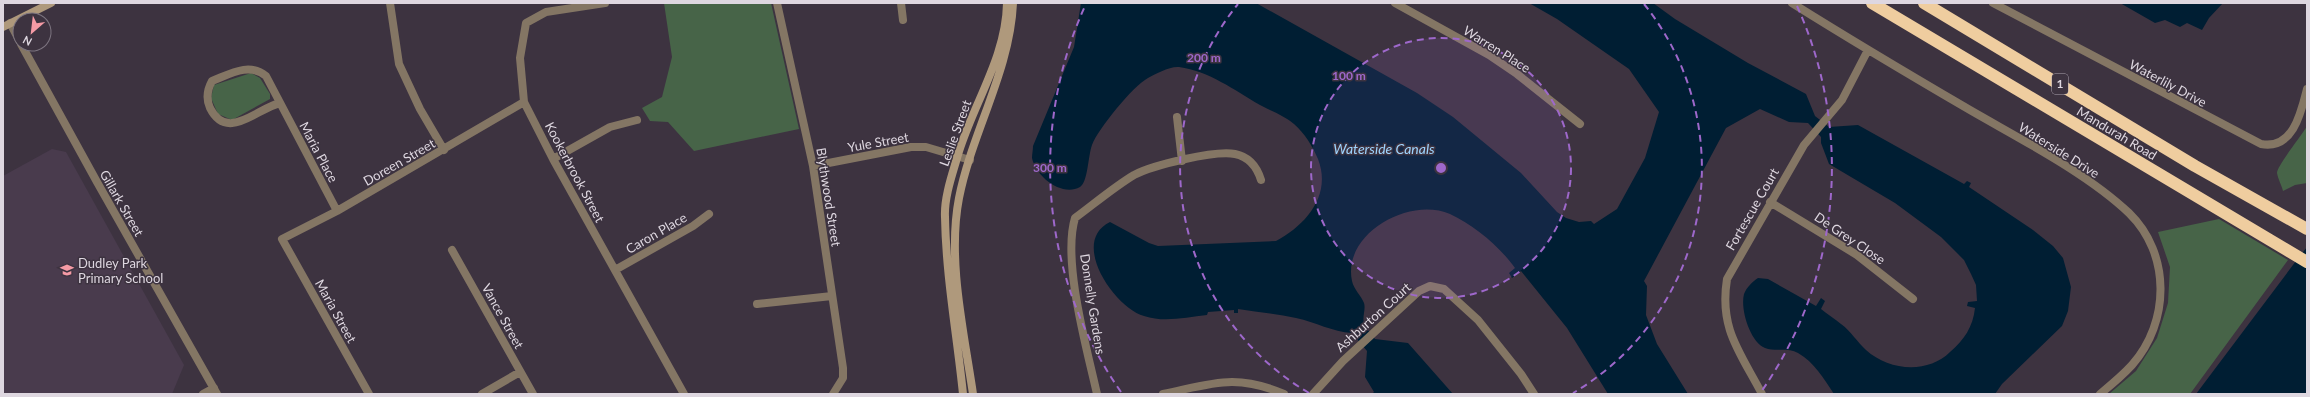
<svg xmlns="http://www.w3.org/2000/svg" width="2310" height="397" font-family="Lato,sans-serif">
	<rect width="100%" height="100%" fill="#3d3340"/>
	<path fill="#493b4d" d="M52 149 66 152 184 365 172 394H3V176Z"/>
	<path fill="#476448" d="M664 3H771L799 129 694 151 668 122 650 121 642 108 662 97 672 57Z
		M251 73 260 78 270 94V99L232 120 218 114 211 98 214 85Z
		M2307 126V183L2295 185 2283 191C2282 186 2278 179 2277 173 2277 166 2302 135 2307 126Z
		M2219 219 2288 260 2190 394H2109L2136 371 2157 338 2168 303 2170 267 2158 232Z"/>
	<path fill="#001e33" d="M1081 3H1256L1417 93 1453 117 1521 173 1557 212 1566 218 1579 222 1591 221 1594 224 1617 209 1645 158 1659 112 1629 69 1557 19 1529 3H1653L1675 19 1748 63 1806 94 1815 116 1829 127 1858 125 1964 184 1967 181 1971 183 1969 187 2033 230 2053 246 2063 258 2071 287 2068 311 2062 326 2002 384 1995 394H1834C1824 379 1814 362 1798 353 1788 347 1775 352 1765 348 1750 342 1740 309 1744 294 1747 287 1752 282 1758 278L1768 279 1816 306 1821 298 1825 301 1821 309C1827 314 1835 319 1841 324 1851 331 1857 342 1866 350 1889 371 1928 374 1950 352 1964 340 1973 327 1975 308L1967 306 1968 302 1977 301 1976 285 1971 274 1964 260 1941 237 1895 203 1829 164 1821 143V137L1808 123 1789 122 1760 109 1726 128 1644 281 1647 286 1646 315 1657 344 1688 394H1608L1567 328 1521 271 1512 278 1509 273 1515 268C1500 247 1474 225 1450 214 1409 196 1342 234 1352 281 1354 290 1361 295 1364 303 1366 309 1362 317 1364 324 1366 329 1372 334 1375 339L1408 343 1453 394H1372L1374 392 1365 377 1367 351 1352 333C1332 332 1316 322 1296 318 1277 314 1257 312 1238 309V313H1234V310L1208 312 1207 315C1186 317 1165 323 1144 316 1115 308 1069 242 1110 222L1149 243 1158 246 1276 241C1306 225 1332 195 1318 159 1312 145 1305 134 1294 124 1285 116 1271 111 1260 105 1234 90 1209 71 1179 67 1170 66 1155 74 1148 78 1133 86 1098 129 1092 145 1088 156 1088 182 1080 187 1062 197 1036 177 1032 158 1032 154 1033 150 1033 146L1074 47Z
		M2120 3H2223L2209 18 2202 30 2187 23 2180 27 2165 20 2155 23Z
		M2307 247V394H2196L2296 261Z"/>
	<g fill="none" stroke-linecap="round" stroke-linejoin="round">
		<path stroke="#847664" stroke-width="8" d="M390 3 399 64 420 109 444 150
			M605 3 546 12 526 23 520 58 524 102 553 159 684 394
			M777 3 813 166 843 368V378L833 394
			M901 3 903 20
			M1395 3 1489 55 1517 74 1580 124
			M1792 3C1851 40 1910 75 1970 110 2020 139 2087 173 2129 213 2171 254 2170 322 2132 365 2122 376 2111 385 2100 394
			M1993 3 2261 144C2293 150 2301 113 2307 89
			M10 23 20 42
			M21 44 97 182 217 394
			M280 103C256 109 227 142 210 108 206 99 207 90 212 81 230 74 249 62 266 76L337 211
			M1177 117 1182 161
			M553 159 610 127 637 120
			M813 166 911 147H926L970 160
			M1770 202 1857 255 1913 299
			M452 250 533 394
			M615 270 693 226 709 214
			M757 304 832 296
			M203 394 214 388
			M369 394 282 239 337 211 524 102
			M482 394 520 372
			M1097 394C1087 349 1062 261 1075 218 1094 204 1114 187 1134 175 1153 165 1215 150 1235 154 1250 157 1257 167 1261 180
			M1163 394C1212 384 1235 373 1284 394
			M1313 394 1343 361 1419 291 1430 286 1444 289 1478 320 1521 374 1534 394
			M1762 394C1740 352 1719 329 1727 279L1804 145 1842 100 1868 50"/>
		<path stroke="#af997c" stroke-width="8" d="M3 27 51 3
			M963 394C957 335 946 276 945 217 944 198 952 175 957 158 972 105 1006 59 1007 3
			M973 394C964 332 947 260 959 198 972 132 1010 71 1013 3"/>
		<path stroke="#efcd9f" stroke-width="12" d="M1872 3 2307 262
			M1924 3 2195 166 2307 229"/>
	</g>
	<circle cx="1441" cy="168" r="130" fill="#9e68cb" fill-opacity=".12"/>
	<g fill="none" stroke="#9e68cb" stroke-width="2" stroke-dasharray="7 5">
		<circle cx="1441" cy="168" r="130"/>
		<path d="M1309 393A261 261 0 0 1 1238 4M1644 4A261 261 0 0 1 1573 393"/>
		<path d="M1121 392A391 391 0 0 1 1085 6M1797 6A391 391 0 0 1 1761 392"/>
	</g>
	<defs>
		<g id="school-bare" transform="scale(1.08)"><path d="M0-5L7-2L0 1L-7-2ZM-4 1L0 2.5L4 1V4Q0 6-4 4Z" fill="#f49aa5" stroke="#3d3340" stroke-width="2.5" paint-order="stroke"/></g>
	</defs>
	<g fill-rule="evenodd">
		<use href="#school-bare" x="67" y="270"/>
	</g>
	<g text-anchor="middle" stroke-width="3" stroke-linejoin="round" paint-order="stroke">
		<rect fill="#3d3340" stroke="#aea6b0" stroke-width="1" x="2052" y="74" width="16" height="20" rx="3"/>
		<g font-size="12" font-weight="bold" fill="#ded7e0">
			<text x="2060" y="88">1</text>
		</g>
		<g font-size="13" fill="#ded7e0" stroke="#3d3340">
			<text transform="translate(1497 49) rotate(32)" y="5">Warren Place</text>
			<text transform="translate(2168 83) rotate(28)" y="5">Waterlily Drive</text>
			<text transform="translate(955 133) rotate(-70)" y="5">Leslie Street</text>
			<text transform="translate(2117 133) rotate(31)" y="5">Mandurah Road</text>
			<text transform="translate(878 142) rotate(-10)" y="5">Yule Street</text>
			<text transform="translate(2059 150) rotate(32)" y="5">Waterside Drive</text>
			<text transform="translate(319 152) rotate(62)" y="5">Maria Place</text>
			<text transform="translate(399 162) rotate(-30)" y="5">Doreen Street</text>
			<text transform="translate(575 172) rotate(62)" y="5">Kookerbrook Street</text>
			<text transform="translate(829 197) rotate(81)" y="5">Blythwood Street</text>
			<text transform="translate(122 203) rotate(60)" y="5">Gillark Street</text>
			<text transform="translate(1752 209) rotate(-60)" y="5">Fortescue Court</text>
			<text transform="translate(656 233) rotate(-30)" y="5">Caron Place</text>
			<text transform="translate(1850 238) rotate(34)" y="5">De Grey Close</text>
			<text transform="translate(1093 304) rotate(81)" y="5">Donnelly Gardens</text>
			<text transform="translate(336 311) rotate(61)" y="5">Maria Street</text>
			<text transform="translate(503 316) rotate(61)" y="5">Vance Street</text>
			<text transform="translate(1373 317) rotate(-42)" y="5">Ashburton Court</text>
		</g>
		<g font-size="13" fill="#ded7e0" stroke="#3d3340" text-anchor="start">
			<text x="78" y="268">Dudley Park<tspan x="78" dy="15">Primary School</tspan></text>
		</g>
		<g font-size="14" font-style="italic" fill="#9ed4fe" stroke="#3d3340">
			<text x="1384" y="154">Waterside Canals</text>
		</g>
	</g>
	<circle cx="1441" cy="168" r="6" fill="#9e68cb" stroke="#3d3340" stroke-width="2"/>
	<g font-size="12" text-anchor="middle" font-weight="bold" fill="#9e68cb" stroke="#3d3340" stroke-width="3" stroke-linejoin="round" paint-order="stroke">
		<text x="1204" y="62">200 m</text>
		<text x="1349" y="80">100 m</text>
		<text x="1050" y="172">300 m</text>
	</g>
	<rect width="2310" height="397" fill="none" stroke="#ded7e0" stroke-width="8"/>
	<g transform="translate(32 32) rotate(208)"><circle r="19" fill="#3d3340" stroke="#7d7580"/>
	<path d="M0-3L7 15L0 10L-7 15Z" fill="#f49aa5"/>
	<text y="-6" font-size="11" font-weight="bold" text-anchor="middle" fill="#ded7e0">N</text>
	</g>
</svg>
